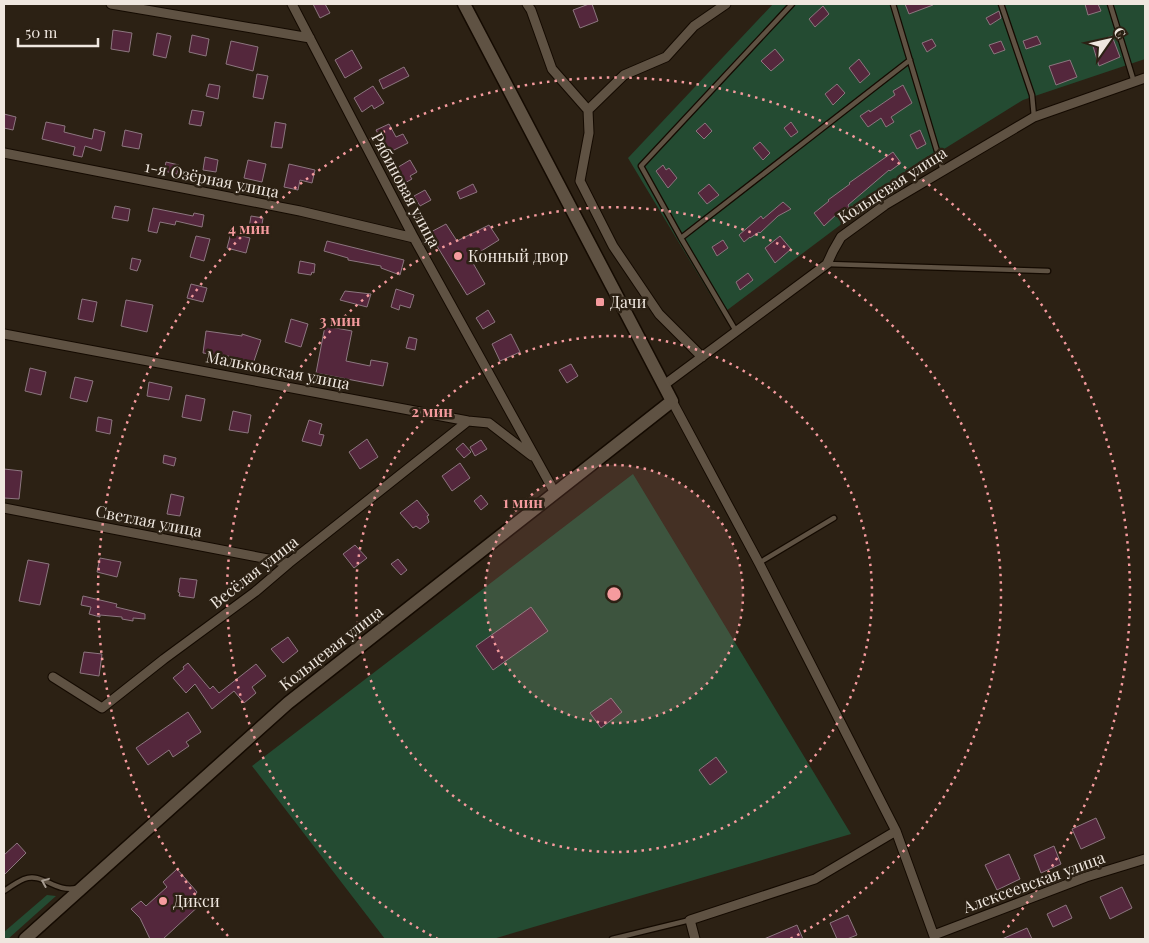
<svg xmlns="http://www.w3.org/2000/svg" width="1149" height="943" font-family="'Playfair Display',serif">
	<rect width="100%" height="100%" fill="#2c2114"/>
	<path fill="#244b32" d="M773 4H1145V59L1023 100 928 159 722 314 628 158Z
		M633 474 851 834 493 939H385L252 766Z
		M47 895 56 896 8 939H4V932Z"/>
	<path fill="#54273c" stroke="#8c767f" d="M313 4H325L330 13 320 18Z
		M589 4H592L598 21 580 28 573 10Z
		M905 4H933V5L909 14Z
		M1085 4H1098L1101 11 1088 15Z
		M823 6 829 14 815 27 809 19Z
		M999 11 1001 18 990 25 986 18Z
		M113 30 132 33 129 52 111 49Z
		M157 33 171 36 166 58 153 55Z
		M192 35 209 39 206 56 189 52Z
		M1037 36 1041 44 1026 49 1023 41Z
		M1112 36 1120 57 1099 66 1092 43Z
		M932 39 936 46 927 52 922 43Z
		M231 41 258 47 253 71 226 64Z
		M1001 41 1005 50 994 54 989 45Z
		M775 49 784 60 771 71 761 61Z
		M352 50 362 68 345 78 335 60Z
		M859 59 870 74 860 83 849 68Z
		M1070 60 1077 77 1056 85 1049 66Z
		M404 67 409 76 383 89 379 80Z
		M257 74 268 76 263 99 253 97Z
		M209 84 220 86 218 99 206 96Z
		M837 84 845 93 833 105 825 94Z
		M903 85 912 103 891 117 894 122 886 127 881 118 868 127 860 116 869 110 870 112 895 95 893 91Z
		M373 86 384 103 374 109 372 105 362 112 354 98Z
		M192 110 204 112 201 126 189 124Z
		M4 114 16 117 13 130 4 128Z
		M46 122 65 126 64 132 92 139 94 129 105 132 101 151 85 146 82 157 73 155 75 147 42 139Z
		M275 122 286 124 282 148 271 147Z
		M791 122 798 132 791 137 784 128Z
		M705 123 712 131 704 139 696 131Z
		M389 124 396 137 403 134 408 143 388 153 376 130Z
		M125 130 142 134 139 149 122 146Z
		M920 130 926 144 917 149 910 135Z
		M760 142 770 153 763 160 753 148Z
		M893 152 901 163 890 171 889 170 848 205 849 207 840 216 838 213 824 226 814 213 829 201 828 200 850 184 849 183Z
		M205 157 218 160 216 172 203 170Z
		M248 160 266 164 262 182 244 178Z
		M410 160 417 172 410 176 412 179 403 184 395 169Z
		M166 162 179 165 177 174 164 171Z
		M289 164 315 170 312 183 300 180 298 190 284 187Z
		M663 165 666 170 669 168 677 178 668 188 656 171Z
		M473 184 477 192 460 199 457 192Z
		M709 184 719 195 707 204 698 193Z
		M425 190 431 200 420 206 414 196Z
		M783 202 791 209 778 216 760 233 759 232 750 238V237L744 242 739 235 761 216 763 219Z
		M115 206 130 209 128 221 112 218Z
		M153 208 193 216 194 213 204 215 202 227 176 221 175 225 160 222 157 233 148 231Z
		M251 216 263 218 261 231 249 228Z
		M446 224 457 241 489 225 499 240 470 258 485 284 467 295 429 233Z
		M231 233 250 238 246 253 227 248Z
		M196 236 210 239 204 261 190 257Z
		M780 236 791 249 775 263 765 248Z
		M723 240 728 248 717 256 712 247Z
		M327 241 404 260 400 275 381 268V266L348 260V258L324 251Z
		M132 258 141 260 137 271 130 269Z
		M300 261 315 264 314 273 312 272 311 275 298 273Z
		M748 273 753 280 740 290 736 282Z
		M191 284 207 288 203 302 187 298Z
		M396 289 414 295 410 308 400 305 399 310 391 307Z
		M345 291 371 294 367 307 340 300Z
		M82 299 97 302 93 322 78 319Z
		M126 300 153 305 147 332 121 326Z
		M488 310 495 322 483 329 476 318Z
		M291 319 308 324 301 347 285 342Z
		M325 326 352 331 346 361 370 366 371 360 388 363 383 386 316 373Z
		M206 331 242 336V334L261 340 253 364 228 356 203 353Z
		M511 334 520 352 500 361 492 344Z
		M409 337 417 339 415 350 406 348Z
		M571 364 578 376 567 383 559 370Z
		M30 368 46 372 41 395 25 391Z
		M75 377 93 381 87 402 70 398Z
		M149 382 172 387 169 400 147 396Z
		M186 395 205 399 201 421 182 417Z
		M233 411 251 415 248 433 229 430Z
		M98 417 112 420 110 434 96 431Z
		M309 420 322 424 319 434 324 435 321 446 302 441Z
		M367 439 378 457 360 469 349 452Z
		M481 440 487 449 475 456 470 447Z
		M463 443 471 452 464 458 456 449Z
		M164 455 176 458 174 466 163 463Z
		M460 463 470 478 452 491 442 476Z
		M4 469 22 471 19 499 4 498Z
		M171 494 184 497 180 516 167 514Z
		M481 495 488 504 481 510 474 501Z
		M417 500 429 515 427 516 429 522 420 529 416 526 413 528 400 513Z
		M355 545 367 558 354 568 343 554Z
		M100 558 121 562 117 577 97 572Z
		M398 559 407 570 401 575 391 564Z
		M28 560 49 564 40 605 19 601Z
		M180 578 197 580 194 598 179 596 180 593 178 592Z
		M83 596 117 604 116 607 145 614V619L133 618V621L122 619V617L100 615V617L89 614 91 607 81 605Z
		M531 607 548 631 493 670 476 646Z
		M288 637 298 651 283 663 271 649Z
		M84 652 102 654 99 676 80 673Z
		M188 663 210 689 213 686 219 693 256 664 266 676 252 687 256 693 244 703 234 691 212 709 195 684 186 693 173 678 184 669 183 667Z
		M611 698 622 712 601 728 590 713Z
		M188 712 201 732 186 742 189 746 173 757 169 750 148 765 136 748Z
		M716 757 727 772 710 785 699 770Z
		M1096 818 1105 838 1081 849 1072 829Z
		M17 843 26 853 4 875V855Z
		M1054 846 1061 864 1041 873 1034 855Z
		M1009 854 1020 879 997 890 985 865Z
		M177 869 197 892 195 895 202 903 163 939H150L140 918 131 909 141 901 146 906 167 887 163 882Z
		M1122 887 1132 908 1110 919 1100 897Z
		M1066 905 1072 918 1053 927 1047 914Z
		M848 915 857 935 847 939H837L830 923Z
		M797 925 803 939H764Z
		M1027 928 1032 939H1002Z"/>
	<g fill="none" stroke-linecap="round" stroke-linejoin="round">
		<g stroke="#140a01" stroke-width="7">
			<path id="lane" d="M893 4 943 171
				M1001 4 1032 95 1034 117
				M1110 4 1134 82
				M681 238 910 60
				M827 264 1048 271
				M736 331 681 238 641 166 792 4
				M759 563 834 518
				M4 891C10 887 17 882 24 879 43 872 54 893 77 888
				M612 939 690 920"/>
		</g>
		<g stroke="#140a01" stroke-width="11">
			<path id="street" d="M111 4 310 38
				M292 4 414 238 555 493
				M527 4 531 10 552 69 588 110 589 133 580 181 613 246 659 314 702 357
				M588 110 624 75 666 57 694 26 726 4
				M4 153 300 211 414 238
				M4 334 468 421 489 423 532 456
				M664 385 827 264 833 251 841 237 885 205 1034 117 1145 78
				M672 401 759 563 896 831 935 939
				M4 508 289 563
				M53 677 102 708 164 659 255 592 289 563 468 421
				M934 935 1086 877 1145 859
				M695 939 690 920 815 879 896 831"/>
		</g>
		<g stroke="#140a01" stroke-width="15">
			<path id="secondary" d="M25 939 288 703 672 401 464 4"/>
		</g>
		<use href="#lane" stroke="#5f5243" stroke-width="4.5"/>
		<use href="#street" stroke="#5f5243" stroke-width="9"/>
		<use href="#secondary" stroke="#5f5243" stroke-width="12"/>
	</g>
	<defs><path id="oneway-chevron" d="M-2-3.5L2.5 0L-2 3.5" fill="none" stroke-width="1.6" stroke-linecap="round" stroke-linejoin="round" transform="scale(1.25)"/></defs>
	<use stroke="#a79c91" href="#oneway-chevron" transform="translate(45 882) rotate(-158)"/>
	<circle cx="614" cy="594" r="129" fill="#f59b9e" fill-opacity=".12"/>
	<g fill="none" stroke="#f59b9e" stroke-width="2.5" stroke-dasharray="2.5 5">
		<circle cx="614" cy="594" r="129"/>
		<circle cx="614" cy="594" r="258"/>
		<path d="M438 939A387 387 0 1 1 790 939"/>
		<path d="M228 936A516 516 0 1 1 1000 936"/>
	</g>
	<g fill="#f59b9e" stroke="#2c2114" stroke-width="2">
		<circle cx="458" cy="256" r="5"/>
		<rect x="595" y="297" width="10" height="10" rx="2.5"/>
		<circle cx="163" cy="901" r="5"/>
	</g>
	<g text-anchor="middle" stroke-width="5" stroke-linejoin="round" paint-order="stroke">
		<g font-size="16" fill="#efe7df" stroke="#2c2114">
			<text transform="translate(212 179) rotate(11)" y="6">1-я Озёрная улица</text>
			<text transform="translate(892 185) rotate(-33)" y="6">Кольцевая улица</text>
			<text transform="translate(406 190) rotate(62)" y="6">Рябиновая улица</text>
			<text transform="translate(278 370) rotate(11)" y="6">Мальковская улица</text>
			<text transform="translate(149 521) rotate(11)" y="6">Светлая улица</text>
			<text transform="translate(254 572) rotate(-38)" y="6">Весёлая улица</text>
			<text transform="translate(331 648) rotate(-38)" y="6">Кольцевая улица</text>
			<text transform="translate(1034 882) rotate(-20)" y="6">Алексеевская улица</text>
		</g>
		<g font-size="16" fill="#efe7df" stroke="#2c2114" text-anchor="start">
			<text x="468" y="262">Конный двор</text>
			<text x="610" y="308">Дачи</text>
			<text x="173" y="907">Дикси</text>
		</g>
	</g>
	<circle cx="614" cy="594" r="8" fill="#f59b9e" stroke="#2c2114" stroke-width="2.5"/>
	<g font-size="15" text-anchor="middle" font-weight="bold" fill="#f59b9e" stroke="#2c2114" stroke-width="5" stroke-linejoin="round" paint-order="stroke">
		<text x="249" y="234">4 мин</text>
		<text x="340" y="326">3 мин</text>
		<text x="432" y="417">2 мин</text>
		<text x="523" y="508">1 мин</text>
	</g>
	<rect width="1149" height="943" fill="none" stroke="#efe7df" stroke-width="10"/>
	<g transform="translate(1109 40) rotate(56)" stroke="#2c2114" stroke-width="4" paint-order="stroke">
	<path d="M0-4L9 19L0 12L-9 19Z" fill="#efe7df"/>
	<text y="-8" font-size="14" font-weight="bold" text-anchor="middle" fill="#efe7df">С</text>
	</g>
	<path d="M18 38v8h80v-8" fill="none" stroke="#efe7df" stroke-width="2.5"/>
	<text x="25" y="38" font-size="15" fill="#efe7df" stroke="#2c2114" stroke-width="4" paint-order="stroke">50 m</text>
</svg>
